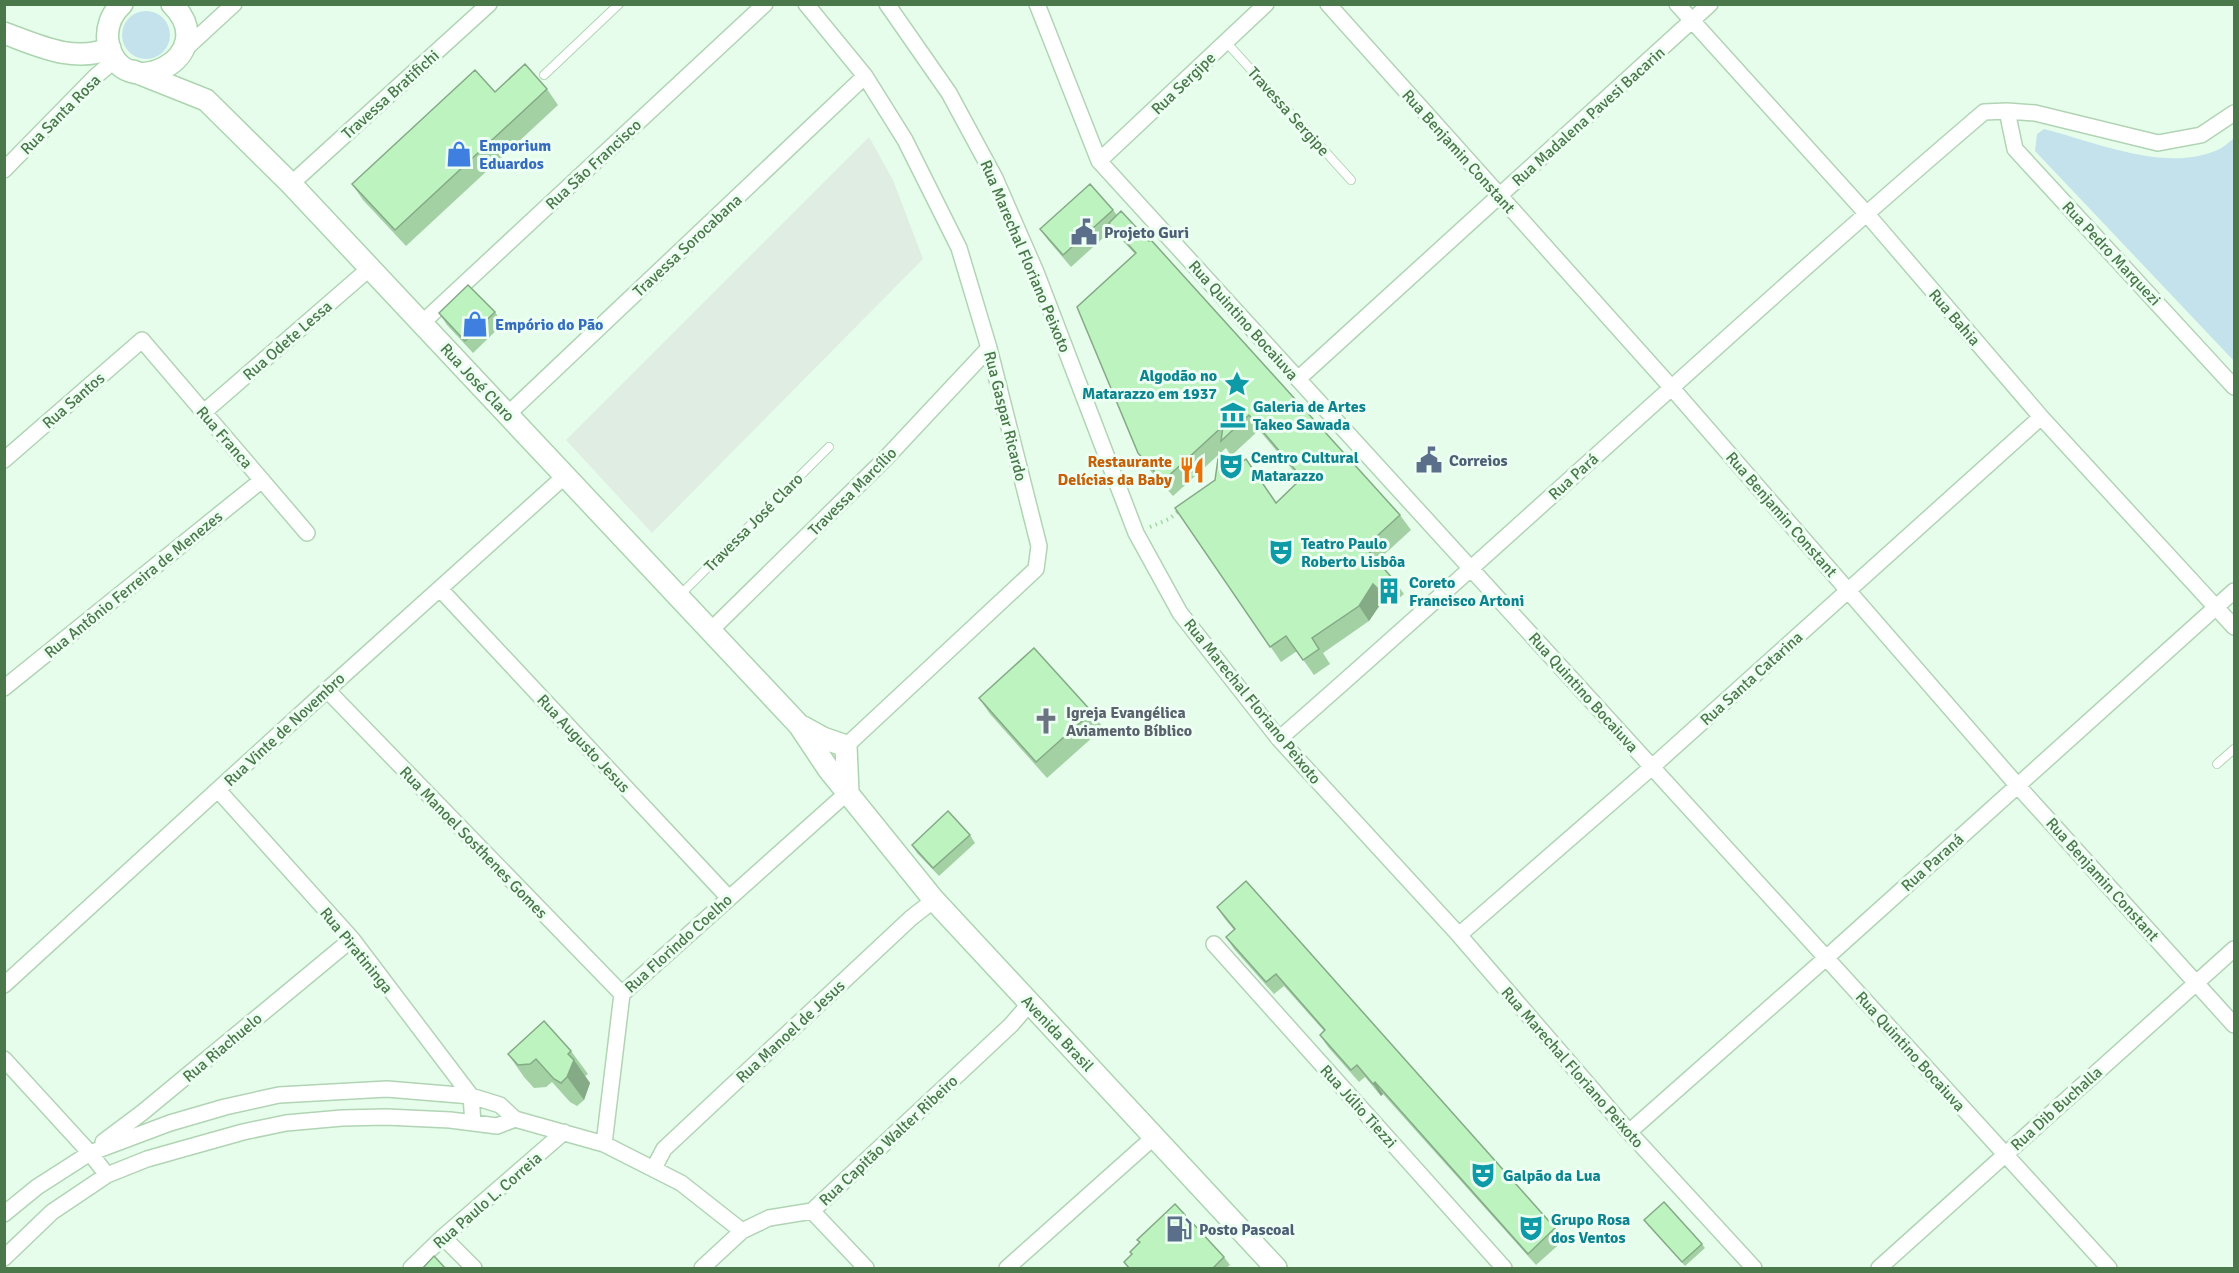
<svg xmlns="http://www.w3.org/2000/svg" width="2239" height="1273" font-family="Signika,sans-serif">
	<rect width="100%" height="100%" fill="#e6fdec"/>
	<path fill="#e0ede2" d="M869 137 893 180 923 259 652 533 566 440Z"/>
	<path fill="#c4e2eb" d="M122 35a24 24 0 1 1 48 0a24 24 0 1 1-48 0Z
		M2044 129C2095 142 2164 172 2215 151 2222 149 2228 143 2234 138V361L2035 151 2037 134Z"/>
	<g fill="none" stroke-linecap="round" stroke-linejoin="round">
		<g stroke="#b1d4b4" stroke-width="10">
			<path id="lane" d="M1226 42 1351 180
				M544 75 619 4
				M679 596 829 447
				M2217 764 2234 749"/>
		</g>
		<g stroke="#b1d4b4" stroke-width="18">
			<path id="street" d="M806 4 865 76 905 140 959 248 989 348 1039 546 1036 569 846 746
				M887 4 949 93 995 178 1036 272 1136 533 1180 613 1279 739 1459 935 1629 1132 1754 1268
				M1037 4 1099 161 2109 1268
				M1328 4 1671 387 2017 785 2234 1025
				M1677 4 1866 213 2041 417 2234 627
				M183 51 234 4
				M2007 111 2015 149 2234 387
				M1099 161 1266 4
				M4 170 96 76 116 59
				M291 184 489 4
				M422 323 765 4
				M1298 379 1710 4
				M204 412 370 268
				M508 414 865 76
				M4 460 142 340 307 533
				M440 589 728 897
				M710 631 886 458 989 348
				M4 688 262 480
				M327 690 622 994
				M1279 739C1516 532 1745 316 1984 112L2007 111 2035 113 2158 143 2201 135 2234 113
				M218 790 352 939 471 1096 473 1123
				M1459 935 1652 767 2041 417
				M1214 944 1504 1268
				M4 985 327 690 566 475
				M4 1059 90 1153 107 1175
				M1629 1132 1826 958 2234 591
				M103 1142 143 1112 352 939
				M604 1144 622 994 848 792
				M654 1168 664 1149 911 918 934 900
				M812 1211 866 1268
				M4 1214 37 1187 90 1153 170 1123 225 1107 279 1095 387 1089 471 1096 500 1105 515 1119 604 1144 681 1183 742 1231
				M443 1237 474 1268
				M4 1258 52 1212 107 1175 147 1159 243 1132 286 1123 342 1118 386 1117 450 1120 497 1126 515 1119
				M411 1268 443 1237 564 1132
				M702 1268 742 1231 769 1218 812 1211 1011 1025 1030 1003
				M1007 1268 1154 1137
				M1879 1268 2234 949"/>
		</g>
		<g stroke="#acd5af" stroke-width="24">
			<path id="secondary" d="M122 4C111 14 106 28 108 42 120 108 225 57 172 4
				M4 33C37 45 75 64 110 48
				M133 71 206 100 291 184 799 725 829 770 934 900 1276 1268
				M803 727 823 738 846 746 848 792"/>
		</g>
		<path stroke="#a0d9a2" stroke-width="4" stroke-dasharray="1.5 4.5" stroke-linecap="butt" d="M1235 466 1244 459
			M1150 527 1169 519 1180 510"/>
		<use href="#lane" stroke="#fff" stroke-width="8"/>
		<use href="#street" stroke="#fff" stroke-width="15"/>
		<use href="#secondary" stroke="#fff" stroke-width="21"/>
	</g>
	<path fill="#a3d1a4" d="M547 89 558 105 406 246 363 200 352 184 495 92Z
		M1113 210 1117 215 1400 515 1411 530 1377 561 1393 579 1404 594 1390 606 1384 599 1369 621 1323 653 1330 664 1314 675 1297 651 1281 662 1175 508 1276 503 1301 480 1259 430 1231 456 1226 448 1173 496 1148 468 1138 453 1135 254 1120 238 1113 229 1071 267 1048 240 1040 229Z
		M495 312 503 324 473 353 447 325 439 313Z
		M979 698 1092 712 1103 728 1047 778 990 714Z
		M970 835 975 843 939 876 917 853 912 845Z
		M1217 907 1555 1228 1564 1240 1536 1265 1383 1094 1381 1096 1365 1077 1359 1082 1328 1047 1320 1035 1324 1031 1284 986 1274 994 1234 949 1226 937 1234 930 1225 919Z
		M571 1051 588 1074 585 1076 590 1083 584 1100 577 1106 570 1102 552 1082 546 1087 534 1088 524 1077 508 1054Z
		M1644 1220 1702 1244 1705 1248 1685 1266Z
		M1137 1240 1224 1257 1230 1265 1225 1269H1129L1124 1262 1132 1254 1139 1243Z"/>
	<path fill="#84aa86" d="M1373 584 1384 599 1369 621 1359 606Z
		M574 1060 590 1083 584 1100 567 1077Z
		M1375 1082 1383 1094 1381 1096 1373 1084Z"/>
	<path fill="#bdf3bf" stroke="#84aa86" stroke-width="1.5" d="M525 64 547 89 395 230 352 184 475 70 495 92Z
		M1090 184 1113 210 1063 255 1040 229Z
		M1121 211 1149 241 1151 240 1400 515 1365 547 1393 579 1380 591 1373 584 1359 606 1312 638 1319 649 1303 660 1286 636 1270 647 1175 508 1215 480 1218 459 1238 465 1246 459 1276 503 1302 478 1249 415 1221 441 1223 426 1163 481 1138 453 1077 307 1136 253 1109 223Z
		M468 285 495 312 465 341 439 313Z
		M1034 648 1092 712 1036 762 979 698Z
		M948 811 970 835 933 868 912 845Z
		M1246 881 1555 1228 1528 1254 1375 1082 1373 1084 1357 1065 1351 1070 1320 1035 1325 1030 1276 974 1266 982 1226 937 1235 929 1217 907Z
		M544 1021 571 1051 568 1054 574 1060 567 1077 561 1083 554 1079 536 1059 530 1064 518 1065 508 1054Z
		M1664 1202 1702 1244 1682 1262 1644 1220Z
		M1175 1204 1224 1257 1212 1269H1130L1124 1262 1132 1254 1130 1252 1140 1242 1137 1240Z
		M434 1256 446 1269H422Z"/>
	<defs>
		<g id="shop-bare" transform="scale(2.07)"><path d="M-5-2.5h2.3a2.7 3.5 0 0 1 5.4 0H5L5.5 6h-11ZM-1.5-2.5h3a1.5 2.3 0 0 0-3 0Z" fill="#3f7fe0" stroke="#edfff2" stroke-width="2.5" paint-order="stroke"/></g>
		<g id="civic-bare" transform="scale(2.07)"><path d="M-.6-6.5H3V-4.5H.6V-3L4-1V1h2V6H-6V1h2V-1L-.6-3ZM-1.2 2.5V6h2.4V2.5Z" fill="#5c6f8a" stroke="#edfff2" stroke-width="2.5" paint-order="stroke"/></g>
		<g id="sight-bare" transform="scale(2.07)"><path d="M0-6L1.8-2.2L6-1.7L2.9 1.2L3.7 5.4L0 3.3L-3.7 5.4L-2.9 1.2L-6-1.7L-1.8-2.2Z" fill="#0f9aa8" stroke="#edfff2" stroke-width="2.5" paint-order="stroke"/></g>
		<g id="museum-bare" transform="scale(2.07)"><path d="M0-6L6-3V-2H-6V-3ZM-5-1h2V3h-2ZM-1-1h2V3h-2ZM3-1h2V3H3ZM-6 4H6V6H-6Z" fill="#0f9aa8" stroke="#edfff2" stroke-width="2.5" paint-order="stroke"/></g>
		<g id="theatre-bare" transform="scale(2.07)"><path d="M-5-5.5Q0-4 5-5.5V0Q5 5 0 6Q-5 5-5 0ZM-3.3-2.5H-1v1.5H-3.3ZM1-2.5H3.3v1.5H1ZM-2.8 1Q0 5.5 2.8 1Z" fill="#0f9aa8" stroke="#edfff2" stroke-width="2.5" paint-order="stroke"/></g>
		<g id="restaurant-bare" transform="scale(2.07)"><path d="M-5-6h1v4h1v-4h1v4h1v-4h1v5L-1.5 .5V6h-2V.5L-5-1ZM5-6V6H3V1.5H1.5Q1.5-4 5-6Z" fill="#e8710a" stroke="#edfff2" stroke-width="2.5" paint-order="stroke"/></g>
		<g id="building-bare" transform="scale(2.07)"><path d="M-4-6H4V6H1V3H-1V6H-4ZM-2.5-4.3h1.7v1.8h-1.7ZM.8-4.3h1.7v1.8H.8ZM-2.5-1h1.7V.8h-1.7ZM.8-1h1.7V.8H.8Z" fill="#0f9aa8" stroke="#edfff2" stroke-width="2.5" paint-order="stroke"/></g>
		<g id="church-bare" transform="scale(2.07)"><path d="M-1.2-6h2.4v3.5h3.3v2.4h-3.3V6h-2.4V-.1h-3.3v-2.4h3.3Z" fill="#6b7280" stroke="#edfff2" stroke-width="2.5" paint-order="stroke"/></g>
		<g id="fuel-bare" transform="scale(2.07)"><path d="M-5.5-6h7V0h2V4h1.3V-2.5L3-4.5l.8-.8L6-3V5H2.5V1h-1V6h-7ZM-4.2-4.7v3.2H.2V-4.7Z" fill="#5c6f8a" stroke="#edfff2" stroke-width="2.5" paint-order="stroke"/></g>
	</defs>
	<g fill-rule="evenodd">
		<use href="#shop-bare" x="459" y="154"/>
		<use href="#civic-bare" x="1084" y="232"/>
		<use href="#shop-bare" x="475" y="324"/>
		<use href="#sight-bare" x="1237" y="384"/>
		<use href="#museum-bare" x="1233" y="415"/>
		<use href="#civic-bare" x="1429" y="460"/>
		<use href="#theatre-bare" x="1231" y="466"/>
		<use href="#restaurant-bare" x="1192" y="470"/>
		<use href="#theatre-bare" x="1281" y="552"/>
		<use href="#building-bare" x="1389" y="591"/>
		<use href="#church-bare" x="1046" y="721"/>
		<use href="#theatre-bare" x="1483" y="1175"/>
		<use href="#theatre-bare" x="1531" y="1228"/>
		<use href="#fuel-bare" x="1179" y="1229"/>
	</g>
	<g text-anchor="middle" stroke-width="6" stroke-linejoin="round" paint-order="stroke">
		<g font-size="16" fill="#4a784a" stroke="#edfff2">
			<text transform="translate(1183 83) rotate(-44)" y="6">Rua Sergipe</text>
			<text transform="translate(390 94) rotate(-42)" y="6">Travessa Bratifichi</text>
			<text transform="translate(1289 111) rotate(48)" y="6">Travessa Sergipe</text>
			<text transform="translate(60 114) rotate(-45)" y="6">Rua Santa Rosa</text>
			<text transform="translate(1588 116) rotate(-42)" y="6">Rua Madalena Pavesi Bacarin</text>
			<text transform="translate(1459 151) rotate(48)" y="6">Rua Benjamin Constant</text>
			<text transform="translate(593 164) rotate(-43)" y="6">Rua São Francisco</text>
			<text transform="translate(687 245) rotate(-43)" y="6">Travessa Sorocabana</text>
			<text transform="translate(2112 253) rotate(47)" y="6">Rua Pedro Marquezi</text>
			<text transform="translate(1026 256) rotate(67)" y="6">Rua Marechal Floriano Peixoto</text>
			<text transform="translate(1955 317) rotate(49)" y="6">Rua Bahia</text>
			<text transform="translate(1244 320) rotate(48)" y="6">Rua Quintino Bocaiuva</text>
			<text transform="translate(287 340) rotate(-41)" y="6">Rua Odete Lessa</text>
			<text transform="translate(478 382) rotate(47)" y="6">Rua José Claro</text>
			<text transform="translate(73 400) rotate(-41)" y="6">Rua Santos</text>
			<text transform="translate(1006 416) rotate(76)" y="6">Rua Gaspar Ricardo</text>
			<text transform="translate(225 437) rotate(49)" y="6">Rua Franca</text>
			<text transform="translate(1573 476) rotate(-42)" y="6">Rua Pará</text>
			<text transform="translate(852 491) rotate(-45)" y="6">Travessa Marcílio</text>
			<text transform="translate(1782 514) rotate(49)" y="6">Rua Benjamin Constant</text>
			<text transform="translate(753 522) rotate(-45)" y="6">Travessa José Claro</text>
			<text transform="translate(133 584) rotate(-39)" y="6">Rua Antônio Ferreira de Menezes</text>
			<text transform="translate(1751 678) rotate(-42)" y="6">Rua Santa Catarina</text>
			<text transform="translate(1584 692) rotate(48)" y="6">Rua Quintino Bocaiuva</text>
			<text transform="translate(1253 701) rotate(51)" y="6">Rua Marechal Floriano Peixoto</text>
			<text transform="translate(284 729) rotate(-43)" y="6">Rua Vinte de Novembro</text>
			<text transform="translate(584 743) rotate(47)" y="6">Rua Augusto Jesus</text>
			<text transform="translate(474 842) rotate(46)" y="6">Rua Manoel Sosthenes Gomes</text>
			<text transform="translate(1932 862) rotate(-42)" y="6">Rua Paraná</text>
			<text transform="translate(2103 879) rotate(48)" y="6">Rua Benjamin Constant</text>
			<text transform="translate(678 943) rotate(-42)" y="6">Rua Florindo Coelho</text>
			<text transform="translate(357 950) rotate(51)" y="6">Rua Piratininga</text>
			<text transform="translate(790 1031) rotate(-43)" y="6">Rua Manoel de Jesus</text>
			<text transform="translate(1058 1033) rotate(47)" y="6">Avenida Brasil</text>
			<text transform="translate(222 1047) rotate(-40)" y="6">Rua Riachuelo</text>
			<text transform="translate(1911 1051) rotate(48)" y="6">Rua Quintino Bocaiuva</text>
			<text transform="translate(1573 1067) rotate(49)" y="6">Rua Marechal Floriano Peixoto</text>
			<text transform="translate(1359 1106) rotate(48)" y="6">Rua Júlio Tiezzi</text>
			<text transform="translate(2056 1108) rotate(-42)" y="6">Rua Dib Buchalla</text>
			<text transform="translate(888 1140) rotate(-43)" y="6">Rua Capitão Walter Ribeiro</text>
			<text transform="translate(487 1200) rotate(-41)" y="6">Rua Paulo L. Correia</text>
		</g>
		<g font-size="16" font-weight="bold" fill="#366cbe" stroke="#edfff2" text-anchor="start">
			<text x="479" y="151">Emporium<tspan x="479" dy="18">Eduardos</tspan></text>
			<text x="495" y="330">Empório do Pão</text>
		</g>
		<g font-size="16" font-weight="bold" fill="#4e5e75" stroke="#edfff2" text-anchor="start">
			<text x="1104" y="238">Projeto Guri</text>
			<text x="1449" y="466">Correios</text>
			<text x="1199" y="1235">Posto Pascoal</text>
		</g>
		<g font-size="16" font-weight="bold" fill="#0d838f" stroke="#edfff2" text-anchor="start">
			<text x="1217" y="381" text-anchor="end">Algodão no<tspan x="1217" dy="18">Matarazzo em 1937</tspan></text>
			<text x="1253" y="412">Galeria de Artes<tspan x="1253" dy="18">Takeo Sawada</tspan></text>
			<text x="1251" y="463">Centro Cultural<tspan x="1251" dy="18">Matarazzo</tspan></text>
			<text x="1301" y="549">Teatro Paulo<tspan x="1301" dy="18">Roberto Lisbôa</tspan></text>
			<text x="1409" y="588">Coreto<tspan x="1409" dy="18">Francisco Artoni</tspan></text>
			<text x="1503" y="1181">Galpão da Lua</text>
			<text x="1551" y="1225">Grupo Rosa<tspan x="1551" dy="18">dos Ventos</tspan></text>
		</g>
		<g font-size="16" font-weight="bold" fill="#c56008" stroke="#edfff2" text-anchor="end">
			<text x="1172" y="467">Restaurante<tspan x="1172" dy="18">Delícias da Baby</tspan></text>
		</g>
		<g font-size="16" font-weight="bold" fill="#5b616d" stroke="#edfff2" text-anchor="start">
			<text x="1066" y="718">Igreja Evangélica<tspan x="1066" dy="18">Aviamento Bíblico</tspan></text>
		</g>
	</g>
	<rect width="2239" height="1273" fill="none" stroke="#4a784a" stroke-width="12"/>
</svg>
